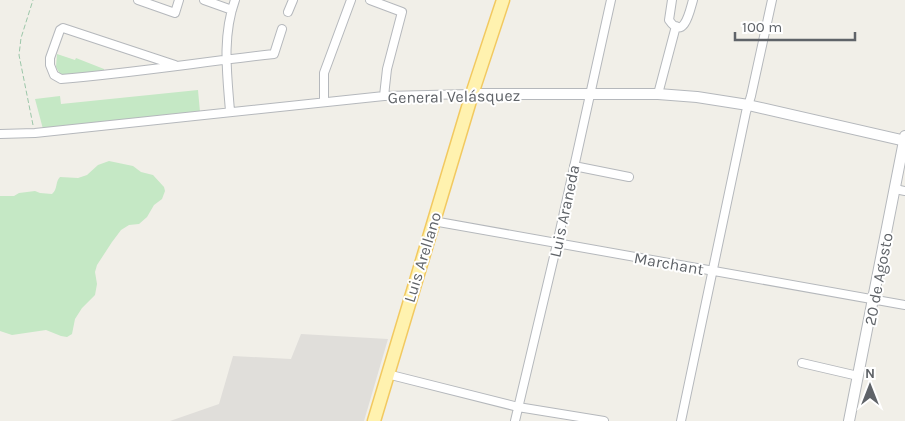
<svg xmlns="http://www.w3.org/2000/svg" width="905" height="421" font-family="Karla,sans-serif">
	<rect width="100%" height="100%" fill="#f1efe8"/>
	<path fill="#e0deda" d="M301 334 388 339 364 421H170L219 404 233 356 291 359Z"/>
	<path fill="#c5e8c5" d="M57 54 75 60 76 58 104 69V71L66 76 60 74 56 67Z
		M198 90 200 112 43 129 35 99 60 96 61 104Z
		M109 161 133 166 141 172 153 175 164 187 165 191 162 199 154 205 147 217 139 224 129 225 121 230 112 242 97 265 95 272 97 284 95 295 82 308 75 319 72 334 67 337 61 336 46 330 12 335 0 331V196H14L19 193 35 191 40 193 52 194C58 189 55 182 60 177L78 178 87 175 98 165Z"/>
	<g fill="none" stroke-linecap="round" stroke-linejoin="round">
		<g stroke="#b5b8bc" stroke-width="10">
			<path id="minor" d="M138 0 175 13 179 0
				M204 0 232 10
				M370 0 402 12 387 69 384 96
				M672 0 669 20C684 42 690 10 693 0
				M288 12 293 0
				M175 65 63 28 60 30 50 58V65L54 75 61 79C132 73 202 62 274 54L282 29
				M658 94 676 26
				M324 102V73L351 0
				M230 111C227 74 222 36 235 0
				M0 134 35 133 384 96 472 94
				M574 166 629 177
				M895 189 905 191
				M433 221 905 305
				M802 363 858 376
				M387 374 518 407 604 421
				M515 421 557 244 611 0
				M681 421 746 112 751 96 772 0"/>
		</g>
		<g stroke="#b5b8bc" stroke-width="12">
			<path id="tertiary" d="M472 94H658L697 97 748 105 905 141
				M849 421 905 136"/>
		</g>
		<g stroke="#f2c960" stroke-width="15">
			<path id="primary" d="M374 421 472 94 503 0"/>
		</g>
		<path stroke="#9cc7a9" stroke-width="1" stroke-dasharray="5 2.5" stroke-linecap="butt" d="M33 125 19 55 21 38 33 0"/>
		<use href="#minor" stroke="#fff" stroke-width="8"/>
		<use href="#tertiary" stroke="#fff" stroke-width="10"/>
		<use href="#primary" stroke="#fff2af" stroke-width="12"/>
	</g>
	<g text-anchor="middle" stroke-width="4" stroke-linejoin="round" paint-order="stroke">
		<g font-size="16" fill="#5f6368" stroke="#fff">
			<text transform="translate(454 96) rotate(-1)" y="6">General Velásquez</text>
			<text transform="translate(564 211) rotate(-78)" y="6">Luis Araneda</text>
			<text transform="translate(422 257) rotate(-73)" y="6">Luis Arellano</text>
			<text transform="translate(669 263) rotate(10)" y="6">Marchant</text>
			<text transform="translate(878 279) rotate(-79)" y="6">20 de Agosto</text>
		</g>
	</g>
	<g transform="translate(870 386)" stroke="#ffffff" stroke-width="4" paint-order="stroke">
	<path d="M0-4L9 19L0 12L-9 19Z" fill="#5f6368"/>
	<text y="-8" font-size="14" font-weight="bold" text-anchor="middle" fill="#5f6368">N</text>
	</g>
	<path d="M735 32v8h120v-8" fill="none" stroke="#5f6368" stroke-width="2.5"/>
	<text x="742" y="32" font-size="15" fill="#5f6368" stroke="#ffffff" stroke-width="4" paint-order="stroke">100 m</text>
</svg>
